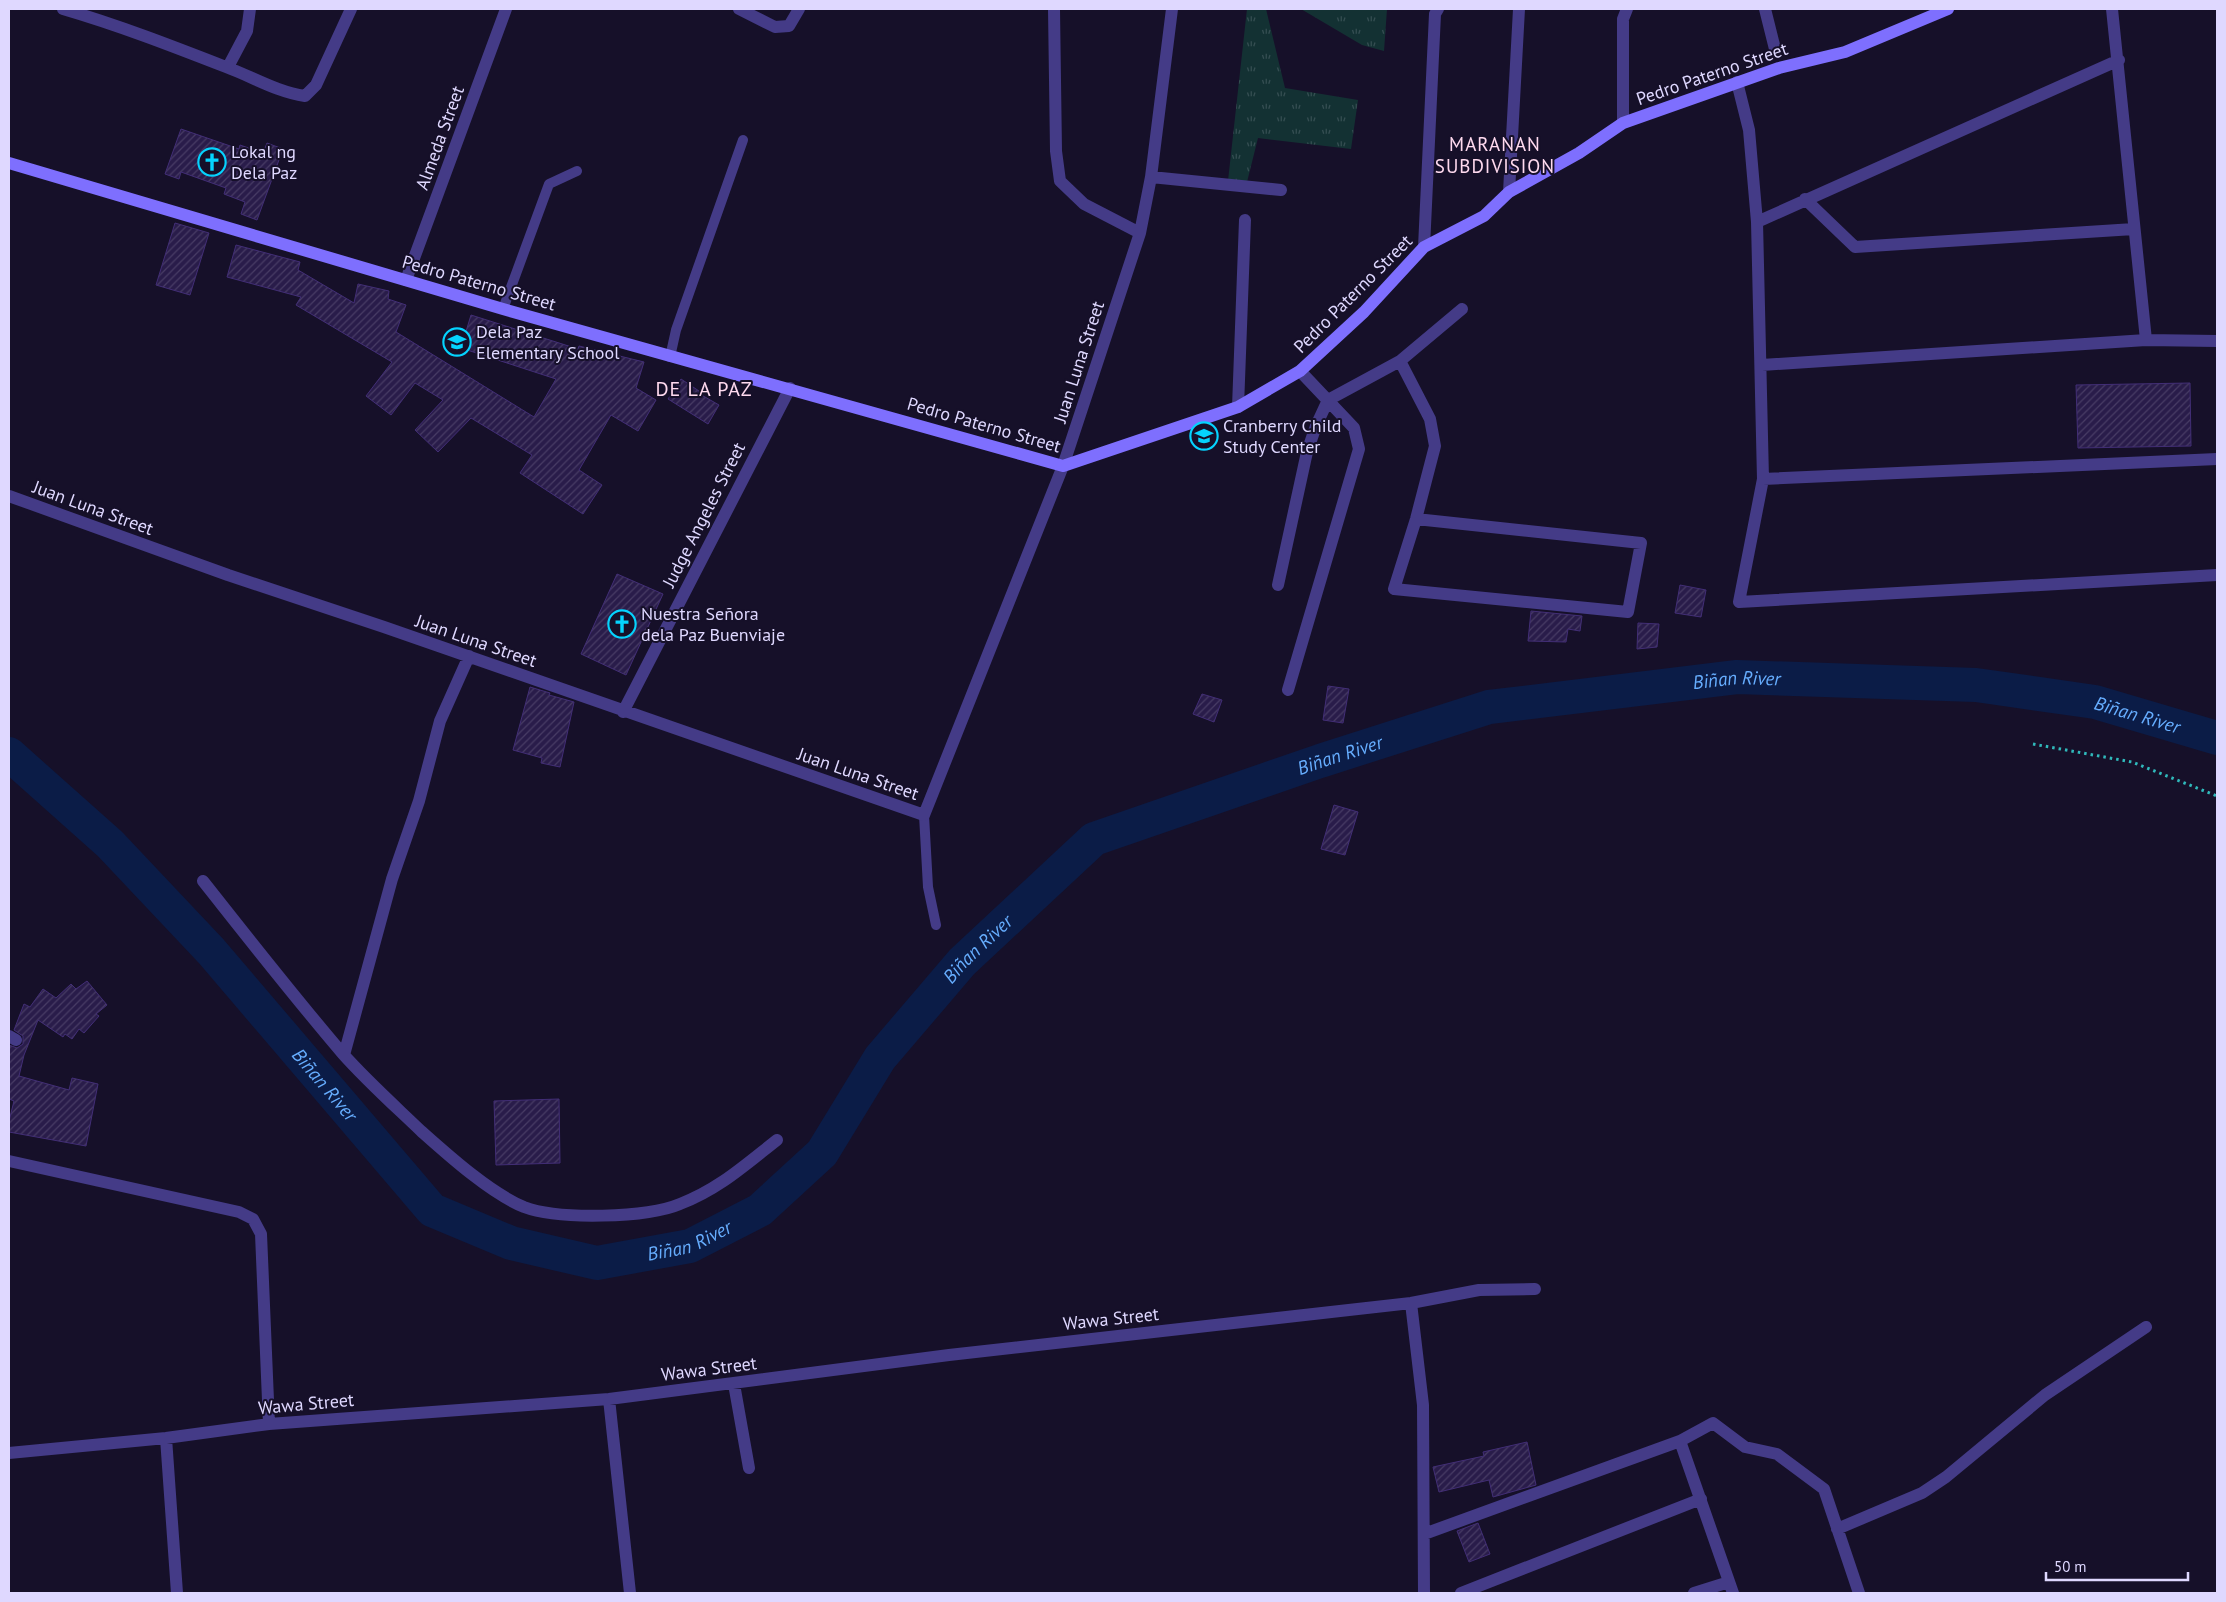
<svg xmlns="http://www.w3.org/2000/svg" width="2226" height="1602" font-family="'PT Sans',sans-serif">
	<defs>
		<pattern id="grass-tufts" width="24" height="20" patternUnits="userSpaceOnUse" patternTransform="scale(1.25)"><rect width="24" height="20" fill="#133133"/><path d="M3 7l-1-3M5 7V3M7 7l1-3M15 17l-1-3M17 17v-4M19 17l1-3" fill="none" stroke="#354e52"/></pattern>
		<pattern id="building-hatch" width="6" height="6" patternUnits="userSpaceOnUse" patternTransform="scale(1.25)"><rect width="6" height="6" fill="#291c4a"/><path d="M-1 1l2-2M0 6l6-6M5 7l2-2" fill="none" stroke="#483c65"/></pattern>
	</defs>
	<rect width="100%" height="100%" fill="#161029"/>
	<path fill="url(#grass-tufts)" d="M1247 9H1266L1285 88 1358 100 1351 149 1258 138 1247 182 1228 181Z
		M1301 9H1387L1384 51 1362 45Z"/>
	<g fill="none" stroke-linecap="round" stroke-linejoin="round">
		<path stroke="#0b1c47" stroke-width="34" id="s1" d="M9 754 110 844 211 951 432 1210 511 1243 597 1263 690 1246 760 1210 822 1153 880 1058 962 962 1094 839 1320 761 1489 707 1737 677 1976 685 2095 702 2217 738"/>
	</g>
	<path fill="url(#building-hatch)" stroke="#422e76" d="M181 129 239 149 240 145 263 153 267 143 283 149 257 220 241 214 245 202 224 194 226 188 181 172 179 179 165 174Z
		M175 223 209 233 190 295 156 285Z
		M236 245 300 262 298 270 354 303 358 284 389 291 388 299 406 305 396 332 534 417 556 379 461 348 471 315 578 349 579 346 644 362 636 388 656 400 638 431 611 415 579 470 602 485 583 514 520 473 532 455 471 418 438 452 415 430 443 400 415 383 391 415 366 396 392 362 296 305 301 297 227 277Z
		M681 379 699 391 698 393 719 405 708 424 668 399Z
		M2190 383 2191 446 2078 448 2076 385Z
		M617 574 663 594 626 675 581 654Z
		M1680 585 1706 590 1701 617 1675 613Z
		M1531 611 1582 616 1580 631 1568 629 1566 642 1528 641Z
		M1638 623 1659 624 1657 647 1637 649Z
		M1328 686 1349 689 1343 723 1323 720Z
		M530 687 550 693 549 695 574 702 560 767 541 763 542 758 513 750Z
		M1202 694 1222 700 1214 722 1193 714Z
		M1334 805 1358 812 1345 855 1321 849Z
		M87 981 107 1005 96 1014 99 1016 84 1033 79 1029 72 1039 65 1034 63 1037 38 1020 24 1055 19 1076 69 1090 72 1078 98 1084 86 1146 9 1132V1121L14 1101 9 1099V1045L17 1048 23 1044V1036L14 1030 24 1004 30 1007 43 989 56 998 71 984 76 989Z
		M559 1099 560 1163 496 1165 494 1101Z
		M1527 1442 1536 1485 1493 1497 1489 1480 1439 1492 1433 1467 1484 1456 1483 1452Z
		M1478 1523 1490 1554 1469 1562 1457 1531Z"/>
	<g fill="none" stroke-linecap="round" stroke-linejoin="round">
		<path stroke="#30b9bb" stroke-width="3" stroke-dasharray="2.5 4" stroke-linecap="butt" d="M2033 744 2132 762 2217 796"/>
		<path stroke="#443b87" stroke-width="10" d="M503 309 549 184 577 171
			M670 357 676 330 743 140
			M924 815 928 887 936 925"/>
		<path stroke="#443b87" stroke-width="12" d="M63 9C118 25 172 46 226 67 253 77 277 92 305 96L316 85 351 9
			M739 9 775 27 789 26 799 9
			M1054 9 1056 151 1060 181 1084 204 1140 233
			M1765 9 1775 49
			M2112 9 2146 340
			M228 67 247 31 250 9
			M1737 82 1749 130 1757 222 1763 479 1739 602 2217 575
			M1623 123V19L1627 9
			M1151 177 1281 190
			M1509 192 1519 9
			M1805 199 1855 247 2134 229
			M1757 222 2119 60
			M1424 247 1435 14 1438 9
			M406 280 506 9
			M1400 361 1430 419 1435 446 1416 519 1394 589 1628 612 1641 543 1416 519
			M1762 365 2146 340 2217 341
			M1238 407 1245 220
			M1763 479 2217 459
			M9 496 228 575 384 627 924 815 1063 466 1140 233 1151 177 1172 9
			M1278 585 1307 452 1316 426 1328 400 1400 361 1462 309
			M1288 690 1359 449 1354 428 1300 371
			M623 712 790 388
			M203 881C249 939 295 998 343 1054 367 1081 395 1106 421 1131 448 1155 490 1193 524 1207 558 1220 647 1218 680 1204 719 1189 745 1165 777 1140
			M9 1036 16 1040
			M344 1055 392 879 419 801 440 721 469 656
			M9 1161 239 1212 253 1219 261 1234 269 1424
			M1411 1303 1423 1405 1424 1593
			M734 1384 749 1468
			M609 1399 630 1593
			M166 1438 177 1593
			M1680 1441 1713 1423 1745 1447 1777 1454 1824 1489 1859 1593
			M9 1453 166 1438 269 1424 609 1399 949 1355 1411 1303 1479 1290 1535 1289
			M1837 1529 1922 1493 1946 1477 2045 1395 2146 1327
			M1424 1534 1680 1441 1733 1593
			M1461 1593 1701 1499
			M1694 1593 1729 1582"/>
		<path stroke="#7e6ffe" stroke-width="12" d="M9 163 503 309 1063 466 1238 407 1300 371 1364 312 1424 247 1484 216 1509 192 1579 153 1623 123 1779 68 1845 52 1948 9"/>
	</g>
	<defs>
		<g id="church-ring" transform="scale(1.4375)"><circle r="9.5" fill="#161029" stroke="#05d3fe" stroke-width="1.5"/><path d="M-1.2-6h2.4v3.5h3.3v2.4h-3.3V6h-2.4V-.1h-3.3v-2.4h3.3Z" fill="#05d3fe"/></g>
		<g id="school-ring" transform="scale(1.4375)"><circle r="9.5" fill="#161029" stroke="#05d3fe" stroke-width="1.5"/><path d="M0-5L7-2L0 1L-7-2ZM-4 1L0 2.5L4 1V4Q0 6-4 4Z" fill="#05d3fe"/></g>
	</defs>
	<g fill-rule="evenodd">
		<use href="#church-ring" x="212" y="162"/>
		<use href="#school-ring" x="457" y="342"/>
		<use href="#school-ring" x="1204" y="436"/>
		<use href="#church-ring" x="622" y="624"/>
	</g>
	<g text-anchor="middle" stroke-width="4" stroke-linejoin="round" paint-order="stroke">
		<g font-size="18" fill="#dfd8ff" stroke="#161029">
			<text transform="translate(1712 74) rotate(-19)" y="6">Pedro Paterno Street</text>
			<text transform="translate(440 138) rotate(-70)" y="6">Almeda Street</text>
			<text transform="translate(479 283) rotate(16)" y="6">Pedro Paterno Street</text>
			<text transform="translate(1353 294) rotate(-45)" y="6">Pedro Paterno Street</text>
			<text transform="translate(1079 362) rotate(-72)" y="6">Juan Luna Street</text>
			<text transform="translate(984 425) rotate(16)" y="6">Pedro Paterno Street</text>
			<text transform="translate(93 508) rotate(20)" y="6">Juan Luna Street</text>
			<text transform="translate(704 515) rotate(-63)" y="6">Judge Angeles Street</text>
			<text transform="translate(476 641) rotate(19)" y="6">Juan Luna Street</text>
			<text transform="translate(858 774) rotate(19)" y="6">Juan Luna Street</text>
			<text transform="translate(1111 1319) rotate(-6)" y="6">Wawa Street</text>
			<text transform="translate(709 1369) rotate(-7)" y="6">Wawa Street</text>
			<text transform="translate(306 1404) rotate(-5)" y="6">Wawa Street</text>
		</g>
		<g font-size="18" fill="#dfd8ff" stroke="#161029" text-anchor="start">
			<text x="231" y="158">Lokal ng<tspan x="231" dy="21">Dela Paz</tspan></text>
			<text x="476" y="338">Dela Paz<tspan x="476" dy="21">Elementary School</tspan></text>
			<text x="1223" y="432">Cranberry Child<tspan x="1223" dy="21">Study Center</tspan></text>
			<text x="641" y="620">Nuestra Señora<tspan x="641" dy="21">dela Paz Buenviaje</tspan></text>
		</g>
		<g font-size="19" letter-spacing="1" fill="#ffdaef" stroke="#161029">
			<text x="1495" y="151">MARANAN<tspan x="1495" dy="22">SUBDIVISION</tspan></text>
		</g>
		<g font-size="19" font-style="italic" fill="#66adfe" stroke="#161029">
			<text dy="7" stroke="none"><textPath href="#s1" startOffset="2138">Biñan River</textPath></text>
			<text dy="7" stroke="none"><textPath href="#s1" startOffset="2542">Biñan River</textPath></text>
			<text dy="7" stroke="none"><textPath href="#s1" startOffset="1732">Biñan River</textPath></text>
			<text dy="7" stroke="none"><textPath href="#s1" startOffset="1312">Biñan River</textPath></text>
			<text dy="7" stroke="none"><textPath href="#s1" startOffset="458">Biñan River</textPath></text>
			<text dy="7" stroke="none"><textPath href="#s1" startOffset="892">Biñan River</textPath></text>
		</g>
		<g font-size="20" letter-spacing="1" fill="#ffdaef" stroke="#161029">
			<text x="704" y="396">DE LA PAZ</text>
		</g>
	</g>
	<rect width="2226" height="1602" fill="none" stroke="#dfd8ff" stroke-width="20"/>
	<path d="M2046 1572v8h142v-8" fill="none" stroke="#dfd8ff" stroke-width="2.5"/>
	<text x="2054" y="1572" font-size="15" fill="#dfd8ff" stroke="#161029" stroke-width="4" paint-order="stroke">50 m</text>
</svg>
